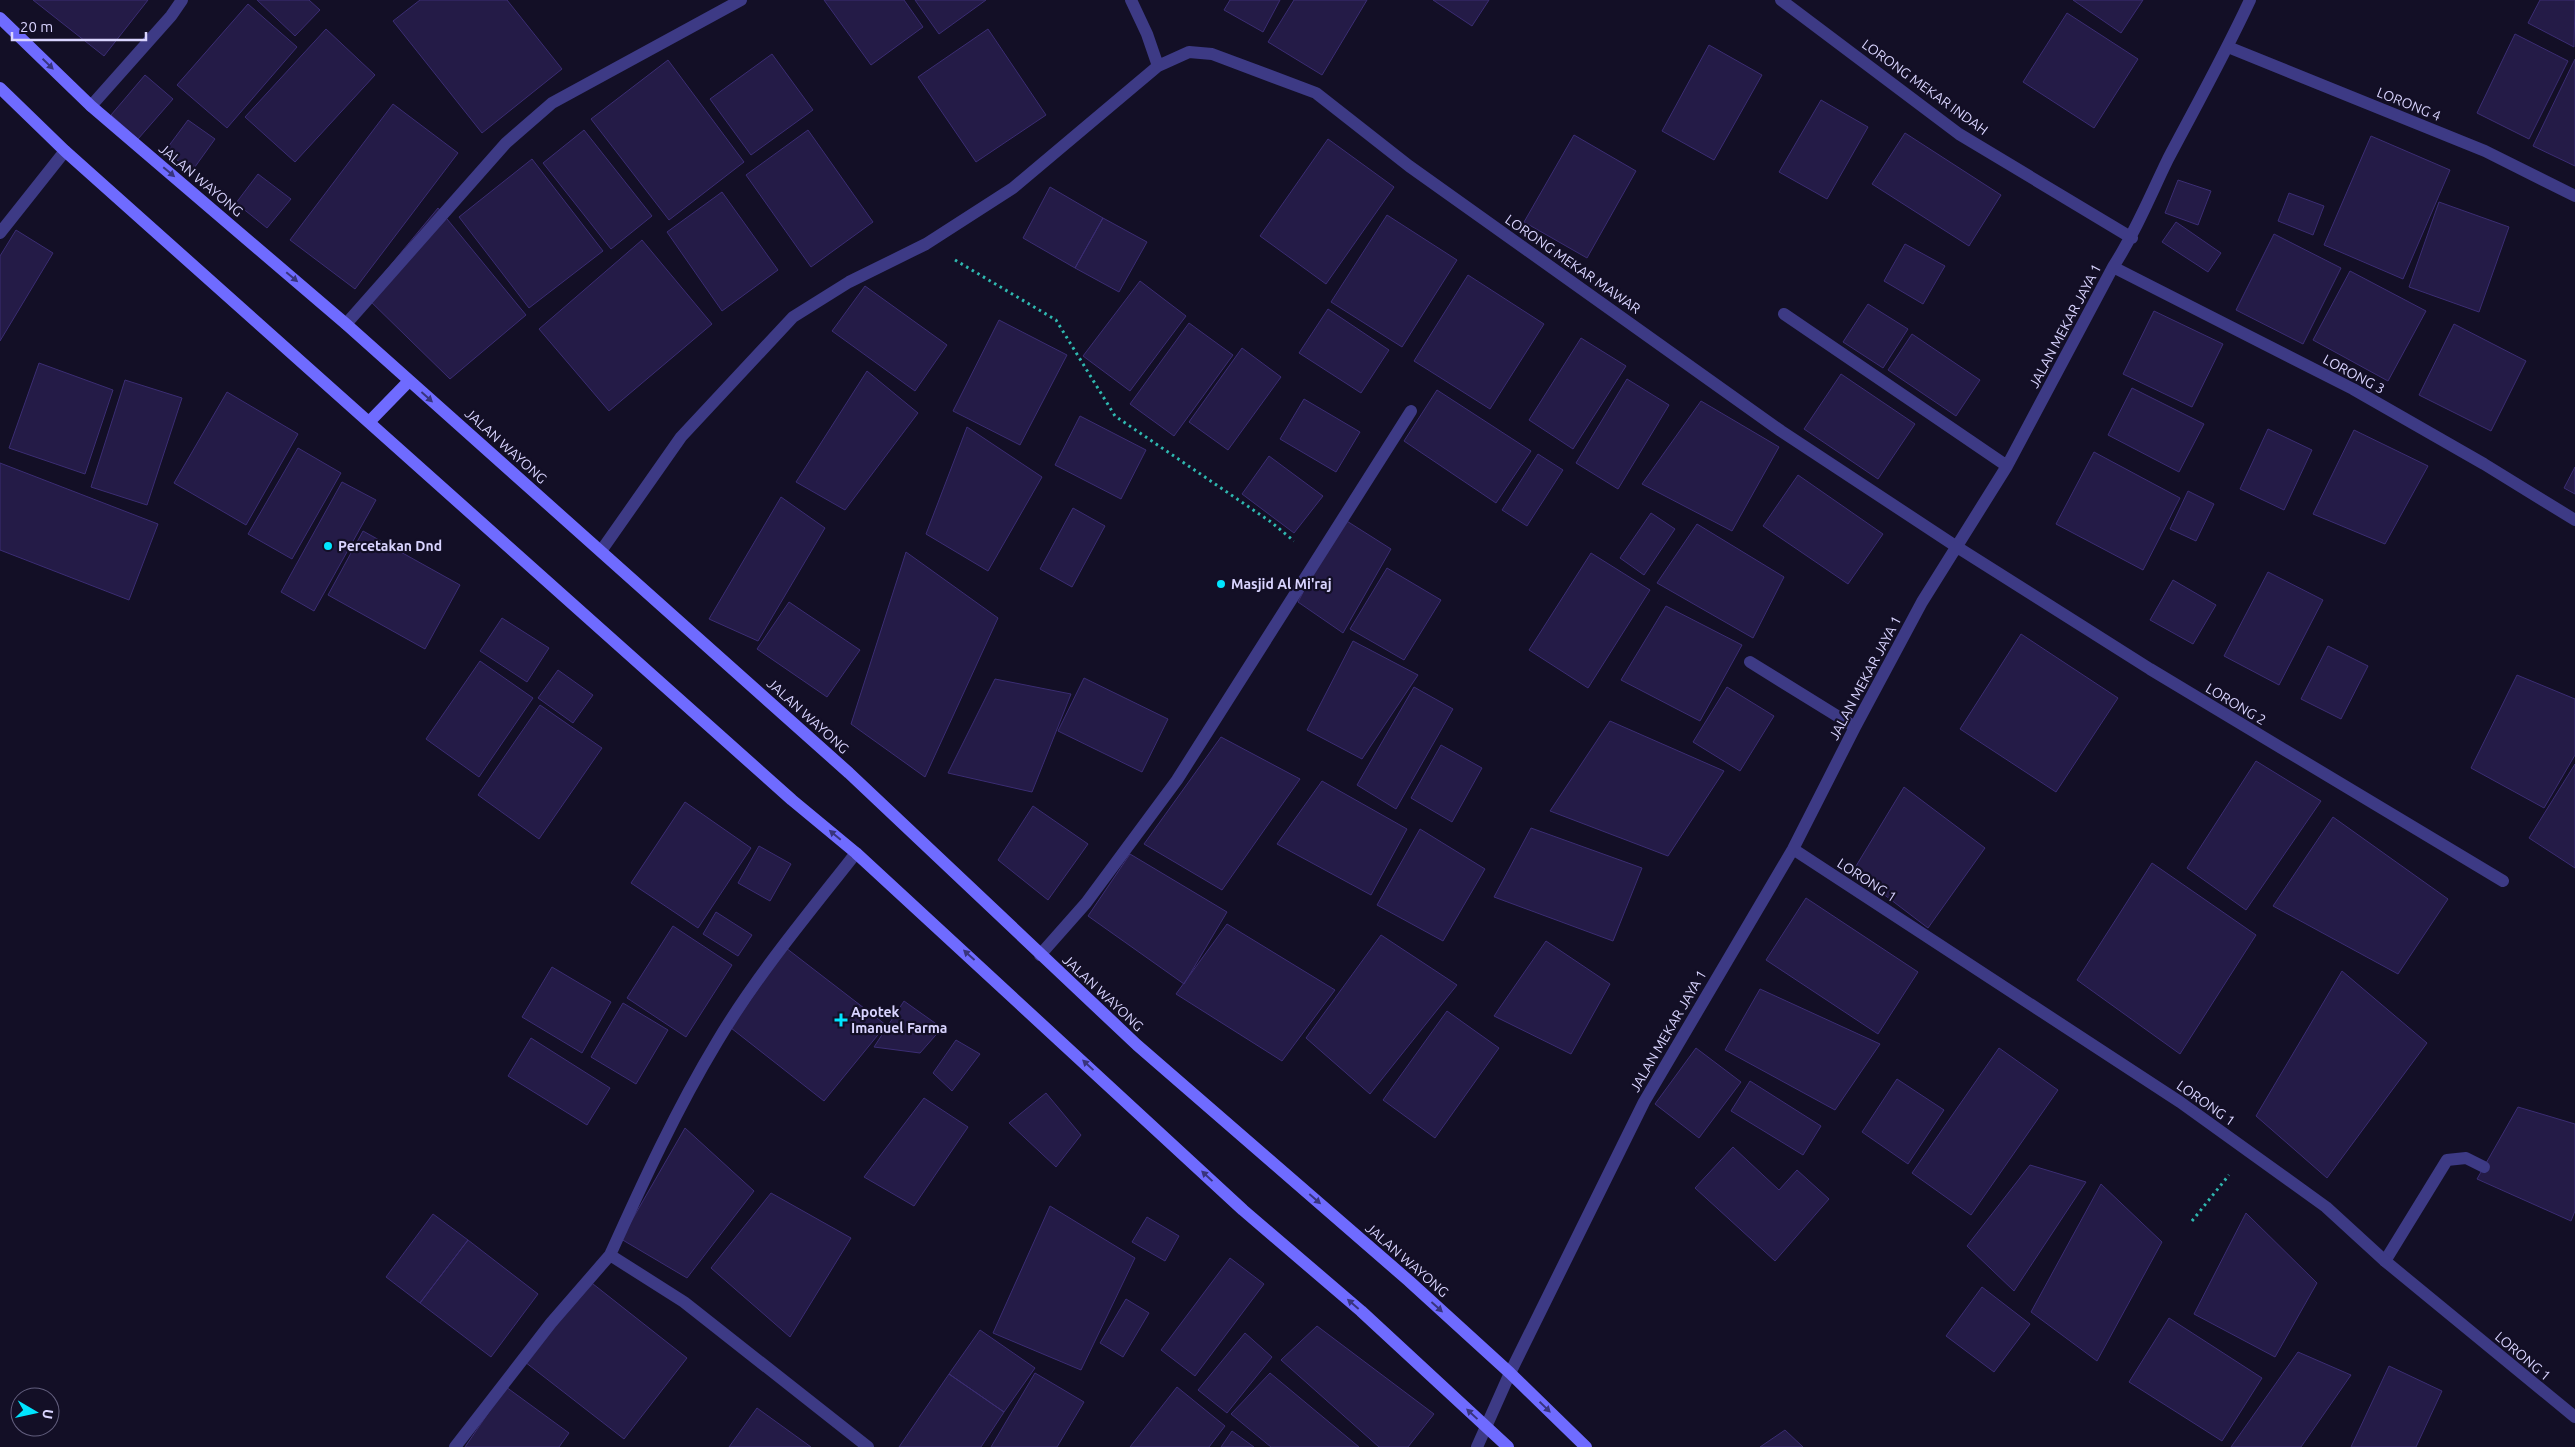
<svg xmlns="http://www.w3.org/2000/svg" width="2575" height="1447" font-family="Ubuntu,sans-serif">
	<rect width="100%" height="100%" fill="#130f26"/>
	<path fill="#241b47" stroke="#3b2d73" d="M33 0H148L104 56Z
		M257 0H309L320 10 295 36Z
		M420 0H507L562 69 482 133 393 21Z
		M824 0H904L923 27 871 65Z
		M915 0H986L939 34Z
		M1230 0H1280L1263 32 1224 10Z
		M1294 0H1367L1322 75 1268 42Z
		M1433 0H1489L1472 26Z
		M2073 0H2143L2121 33Z
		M2540 0H2575L2574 47 2528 23Z
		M248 4 297 47 227 128 177 85Z
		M2067 13 2138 59 2094 128 2023 82Z
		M326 29 375 75 295 162 245 117Z
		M988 29 1046 115 976 162 918 77Z
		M2515 34 2568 61 2529 139 2477 113Z
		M1709 45 1762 75 1714 160 1662 131Z
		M772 54 813 110 751 155 710 99Z
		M2575 59V166L2533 146Z
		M668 60 744 162 669 220 591 119Z
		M145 75 173 99 138 139 111 115Z
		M1821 100 1868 127 1827 199 1779 172Z
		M393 104 458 153 355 289 290 240Z
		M188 120 215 139 192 171 165 151Z
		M584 130 652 216 611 249 543 163Z
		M808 130 873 222 811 267 746 175Z
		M1905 133 2001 195 1969 246 1872 184Z
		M1574 135 1636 171 1587 258 1524 222Z
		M2371 136 2450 170 2403 279 2324 245Z
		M1328 139 1394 187 1326 284 1260 236Z
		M532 159 603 251 529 308 459 217Z
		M258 174 291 199 267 228 236 203Z
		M2178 180 2211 191 2198 225 2165 213Z
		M1050 187 1103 218 1075 268 1023 238Z
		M722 192 778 270 722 311 667 232Z
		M2289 193 2324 206 2313 235 2278 221Z
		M2439 202 2509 227 2479 312 2409 287Z
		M438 208 526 315 450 379 365 296Z
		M1387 215 1457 260 1402 347 1331 302Z
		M1103 218 1147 242 1119 292 1075 268Z
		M2176 222 2221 253 2208 272 2162 242Z
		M16 230 53 253 0 341V256Z
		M2274 234 2341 268 2303 344 2236 310Z
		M642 240 712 324 609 411 539 329Z
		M1905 244 1945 266 1923 304 1884 281Z
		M2350 271 2426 311 2388 381 2313 340Z
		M1468 275 1544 324 1490 409 1414 361Z
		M1140 281 1186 316 1130 391 1083 356Z
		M865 286 947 345 915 391 832 331Z
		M1868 304 1908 329 1883 368 1843 342Z
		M1328 309 1389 350 1361 393 1299 353Z
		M2154 311 2223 344 2192 407 2123 374Z
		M999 320 1067 355 1020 445 953 411Z
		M1189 323 1233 355 1174 436 1130 404Z
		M2454 324 2526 361 2491 431 2419 395Z
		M1912 334 1980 380 1956 416 1888 370Z
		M1581 338 1626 366 1573 449 1529 420Z
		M1242 348 1281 377 1228 450 1189 422Z
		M39 363 113 390 85 474 9 448Z
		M867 371 918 413 845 510 796 482Z
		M1841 374 1915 424 1878 479 1804 429Z
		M1627 379 1669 405 1618 489 1576 463Z
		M125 380 182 398 147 505 91 487Z
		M2132 388 2204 424 2179 472 2108 435Z
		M1437 390 1531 451 1496 503 1404 441Z
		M227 392 298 434 246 525 174 483Z
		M1304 399 1360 432 1336 472 1280 439Z
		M1701 401 1779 447 1732 531 1642 484Z
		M1080 416 1146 450 1121 499 1055 465Z
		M967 427 1042 477 988 571 926 534Z
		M2268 429 2312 450 2284 510 2240 489Z
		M2354 430 2428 466 2385 544 2313 514Z
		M298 448 341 473 292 559 248 534Z
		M2094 452 2180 498 2143 570 2056 524Z
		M1538 454 1563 470 1527 526 1502 510Z
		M1269 456 1323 496 1294 533 1242 494Z
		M0 463 158 524 129 600 0 550Z
		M2575 467V494L2564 488Z
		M1798 475 1883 534 1848 584 1763 526Z
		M342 482 376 500 314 611 281 592Z
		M2188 491 2214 504 2196 541 2170 529Z
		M781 497 825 528 758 641 709 619Z
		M1073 508 1105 526 1072 587 1040 569Z
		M1651 513 1675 529 1644 575 1620 558Z
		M1342 518 1391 549 1343 633 1298 602Z
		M1697 524 1784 577 1753 638 1657 583Z
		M363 531 460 585 425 649 328 595Z
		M906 552 998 618 925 777 851 724Z
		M1591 553 1650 590 1588 688 1529 650Z
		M1387 568 1441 600 1404 660 1350 629Z
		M2268 572 2323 600 2279 685 2224 656Z
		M2173 580 2216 605 2193 644 2150 620Z
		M789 602 860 650 827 697 757 649Z
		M1666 606 1742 645 1700 721 1621 680Z
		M502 618 549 648 527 682 480 651Z
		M2021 634 2118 698 2056 792 1960 729Z
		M1353 641 1418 675 1362 759 1307 730Z
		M2328 646 2368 666 2341 719 2301 699Z
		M480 661 533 698 479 777 426 739Z
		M558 670 593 695 573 723 538 698Z
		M2517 675 2575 699V755L2544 808 2471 768Z
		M1084 678 1168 719 1142 772 1058 731Z
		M995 679 1071 694 1032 792 948 773Z
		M1414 687 1453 709 1396 809 1357 785Z
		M1727 687 1774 716 1740 771 1693 742Z
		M540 705 602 748 539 839 478 795Z
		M1610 721 1724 771 1668 856 1550 811Z
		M1221 737 1300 779 1222 890 1144 844Z
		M1441 745 1482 768 1452 822 1411 798Z
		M2256 761 2321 801 2246 910 2187 868Z
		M2575 764V868L2529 838Z
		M1322 781 1407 829 1371 895 1277 844Z
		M1904 787 1985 848 1928 928 1853 871Z
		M685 802 751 848 698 928 631 883Z
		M1033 806 1088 844 1048 900 998 860Z
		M2333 817 2448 899 2398 974 2273 906Z
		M1531 828 1642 868 1613 941 1494 897Z
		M1420 829 1485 869 1443 941 1377 905Z
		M759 846 791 864 770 901 738 883Z
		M1130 854 1227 912 1184 984 1088 916Z
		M2152 863 2256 935 2180 1054 2077 980Z
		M1806 898 1918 972 1878 1034 1766 960Z
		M716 912 752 935 738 956 703 934Z
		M1227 924 1335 990 1282 1061 1176 994Z
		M673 926 732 965 686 1037 627 998Z
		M1381 935 1457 985 1370 1094 1306 1038Z
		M1546 941 1610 984 1571 1054 1494 1016Z
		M786 948 886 1025 824 1101 731 1028Z
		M552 967 611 1002 582 1053 522 1017Z
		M2342 971 2427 1043 2327 1178 2256 1116Z
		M1760 989 1880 1044 1835 1110 1725 1050Z
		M904 1001 942 1028 920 1053 874 1047Z
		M623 1003 668 1030 636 1084 591 1057Z
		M1447 1011 1499 1048 1435 1138 1383 1100Z
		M531 1038 610 1088 587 1125 508 1076Z
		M956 1040 980 1054 952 1091 933 1073Z
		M1696 1048 1741 1082 1699 1138 1655 1104Z
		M1999 1048 2058 1090 1971 1215 1912 1173Z
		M1897 1079 1944 1110 1908 1164 1862 1132Z
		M1750 1081 1821 1126 1803 1155 1731 1111Z
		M1046 1093 1081 1135 1056 1167 1009 1123Z
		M924 1098 968 1127 914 1206 864 1177Z
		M2518 1107 2575 1124V1211L2571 1221 2477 1179Z
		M685 1128 754 1191 687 1278 621 1239Z
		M1733 1147 1779 1190 1797 1170 1829 1199 1775 1261 1695 1188Z
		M2030 1165 2086 1182 2014 1291 1967 1246Z
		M2101 1184 2162 1242 2097 1361 2031 1312Z
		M771 1193 851 1238 790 1337 711 1268Z
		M1050 1206 1135 1258 1081 1370 993 1333Z
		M2246 1213 2317 1283 2275 1357 2194 1314Z
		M433 1214 468 1240 420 1303 386 1277Z
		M1147 1217 1179 1236 1165 1261 1132 1242Z
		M468 1240 538 1294 491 1357 420 1303Z
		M1230 1258 1264 1284 1195 1376 1161 1350Z
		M588 1280 687 1358 624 1439 525 1362Z
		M1982 1287 2030 1324 1994 1372 1946 1336Z
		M1126 1299 1149 1313 1123 1357 1100 1343Z
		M2169 1318 2262 1378 2222 1441 2129 1382Z
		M1317 1326 1434 1414 1408 1447H1379L1281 1360Z
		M980 1330 1035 1368 1004 1412 949 1374Z
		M1245 1333 1272 1357 1227 1413 1198 1390Z
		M2298 1352 2351 1375 2301 1447H2231Z
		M2389 1366 2442 1391 2416 1447H2351Z
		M1035 1373 1084 1402 1057 1447H991Z
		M1270 1373 1359 1447H1271L1231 1414Z
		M949 1374 1004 1412 981 1447H899Z
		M506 1387 569 1433 559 1447H465Z
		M1177 1387 1225 1426 1209 1447H1130Z
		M757 1408 811 1447H729Z
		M1785 1430 1803 1447H1760Z
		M1232 1431 1254 1447H1221Z"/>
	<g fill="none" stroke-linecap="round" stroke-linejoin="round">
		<path stroke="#2fb8b0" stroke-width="3" stroke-dasharray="2.5 4" stroke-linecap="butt" d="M955 260 1056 320 1115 416 1271 522 1294 541
			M2192 1221 2229 1175"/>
		<path stroke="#3d3a85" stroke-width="12" d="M2385 1261 2447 1160 2466 1158 2484 1167"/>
		<path stroke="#3d3a85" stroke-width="12" d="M1781 0 1959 134 2132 238
			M2228 47 2485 151 2575 196
			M1158 66 1189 52 1212 54 1316 93 1409 166 1781 431 1957 547 2150 669 2503 881
			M91 106 171 16 182 0
			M0 233 65 151
			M2113 267 2353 389 2484 464 2575 520
			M1784 314 2007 466
			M346 324 506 143 552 103 741 0
			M601 551 681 437 793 317 849 282 926 244 1013 188 1158 66 1147 34 1131 0
			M1750 662 1855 727
			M1793 849 2180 1102 2326 1207 2385 1261 2575 1417
			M856 853C809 913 756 976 717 1042 676 1110 643 1182 610 1255L684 1302 868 1447
			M1040 955 1086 903 1177 780 1411 411
			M455 1447 551 1323 610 1255
			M1477 1447 1510 1373 1644 1102 1793 849 1855 727 1922 602 2007 466 2113 267C2135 233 2150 196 2168 159 2196 106 2225 54 2250 0"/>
		<path stroke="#6f6bff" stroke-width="12" d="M0 18 91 106 346 324 849 773 1137 1045 1409 1281 1510 1373 1586 1447
			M0 88 65 151 792 800 856 853 1243 1210 1361 1311 1508 1447
			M370 421 409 381"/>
	</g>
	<defs><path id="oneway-solid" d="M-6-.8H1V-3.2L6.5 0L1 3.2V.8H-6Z" transform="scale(1.25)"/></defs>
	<g fill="#38347d">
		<use href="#oneway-solid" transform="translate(48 64) rotate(44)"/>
		<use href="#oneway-solid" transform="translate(169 172) rotate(40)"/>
		<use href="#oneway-solid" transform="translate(292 277) rotate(40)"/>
		<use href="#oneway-solid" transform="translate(427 397) rotate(42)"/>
		<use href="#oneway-solid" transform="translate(835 835) rotate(-140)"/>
		<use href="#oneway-solid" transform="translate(969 955) rotate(-138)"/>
		<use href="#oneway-solid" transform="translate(1088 1065) rotate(-137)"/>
		<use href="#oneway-solid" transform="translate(1207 1176) rotate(-137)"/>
		<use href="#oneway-solid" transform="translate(1315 1199) rotate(41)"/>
		<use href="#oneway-solid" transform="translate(1353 1304) rotate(-139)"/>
		<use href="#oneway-solid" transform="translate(1437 1307) rotate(42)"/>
		<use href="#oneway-solid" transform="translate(1545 1407) rotate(44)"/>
		<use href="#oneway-solid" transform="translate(1472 1414) rotate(-137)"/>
	</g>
	<g fill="#00e5ff" stroke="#130f26" stroke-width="2">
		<circle cx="328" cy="546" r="5"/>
		<circle cx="1221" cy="584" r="5"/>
		<path d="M838.5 1012.5h5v5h5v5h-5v5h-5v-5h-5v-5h5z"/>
	</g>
	<g text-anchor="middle" stroke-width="4.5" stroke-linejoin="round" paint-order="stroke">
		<g font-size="14" fill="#d9d4ff" stroke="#130f26">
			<text transform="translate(1925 87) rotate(36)" y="5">LORONG MEKAR INDAH</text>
			<text transform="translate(2409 104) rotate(22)" y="5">LORONG 4</text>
			<text transform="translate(201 180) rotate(40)" y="5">JALAN WAYONG</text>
			<text transform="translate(1573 264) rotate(35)" y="5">LORONG MEKAR MAWAR</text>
			<text transform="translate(2065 326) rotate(-62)" y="5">JALAN MEKAR JAYA 1</text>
			<text transform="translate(2354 374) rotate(28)" y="5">LORONG 3</text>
			<text transform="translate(506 446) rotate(42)" y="5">JALAN WAYONG</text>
			<text transform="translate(1865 678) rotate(-62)" y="5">JALAN MEKAR JAYA 1</text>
			<text transform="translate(2236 704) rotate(31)" y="5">LORONG 2</text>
			<text transform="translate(808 716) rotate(42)" y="5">JALAN WAYONG</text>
			<text transform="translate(1867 880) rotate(33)" y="5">LORONG 1</text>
			<text transform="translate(1103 993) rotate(43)" y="5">JALAN WAYONG</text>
			<text transform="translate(1668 1031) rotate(-60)" y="5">JALAN MEKAR JAYA 1</text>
			<text transform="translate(2206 1103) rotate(35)" y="5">LORONG 1</text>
			<text transform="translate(1407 1260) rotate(41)" y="5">JALAN WAYONG</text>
			<text transform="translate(2523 1356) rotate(40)" y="5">LORONG 1</text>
		</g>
		<g font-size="14" font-weight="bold" fill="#d9d4ff" stroke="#130f26" text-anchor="start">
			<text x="338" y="551">Percetakan Dnd</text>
			<text x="1231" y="589">Masjid Al Mi'raj</text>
			<text x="851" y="1017">Apotek<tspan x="851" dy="16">Imanuel Farma</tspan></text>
		</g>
	</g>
	<g transform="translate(35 1412) rotate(99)"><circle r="24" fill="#130f26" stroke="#625e7d"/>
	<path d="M0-4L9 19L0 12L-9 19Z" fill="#00e5ff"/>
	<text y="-8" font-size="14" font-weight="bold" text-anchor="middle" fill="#d9d4ff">U</text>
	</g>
	<path d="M12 32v8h134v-8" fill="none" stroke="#d9d4ff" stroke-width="2.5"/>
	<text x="20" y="32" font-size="15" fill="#d9d4ff" stroke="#130f26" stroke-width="4" paint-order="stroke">20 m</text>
</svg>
